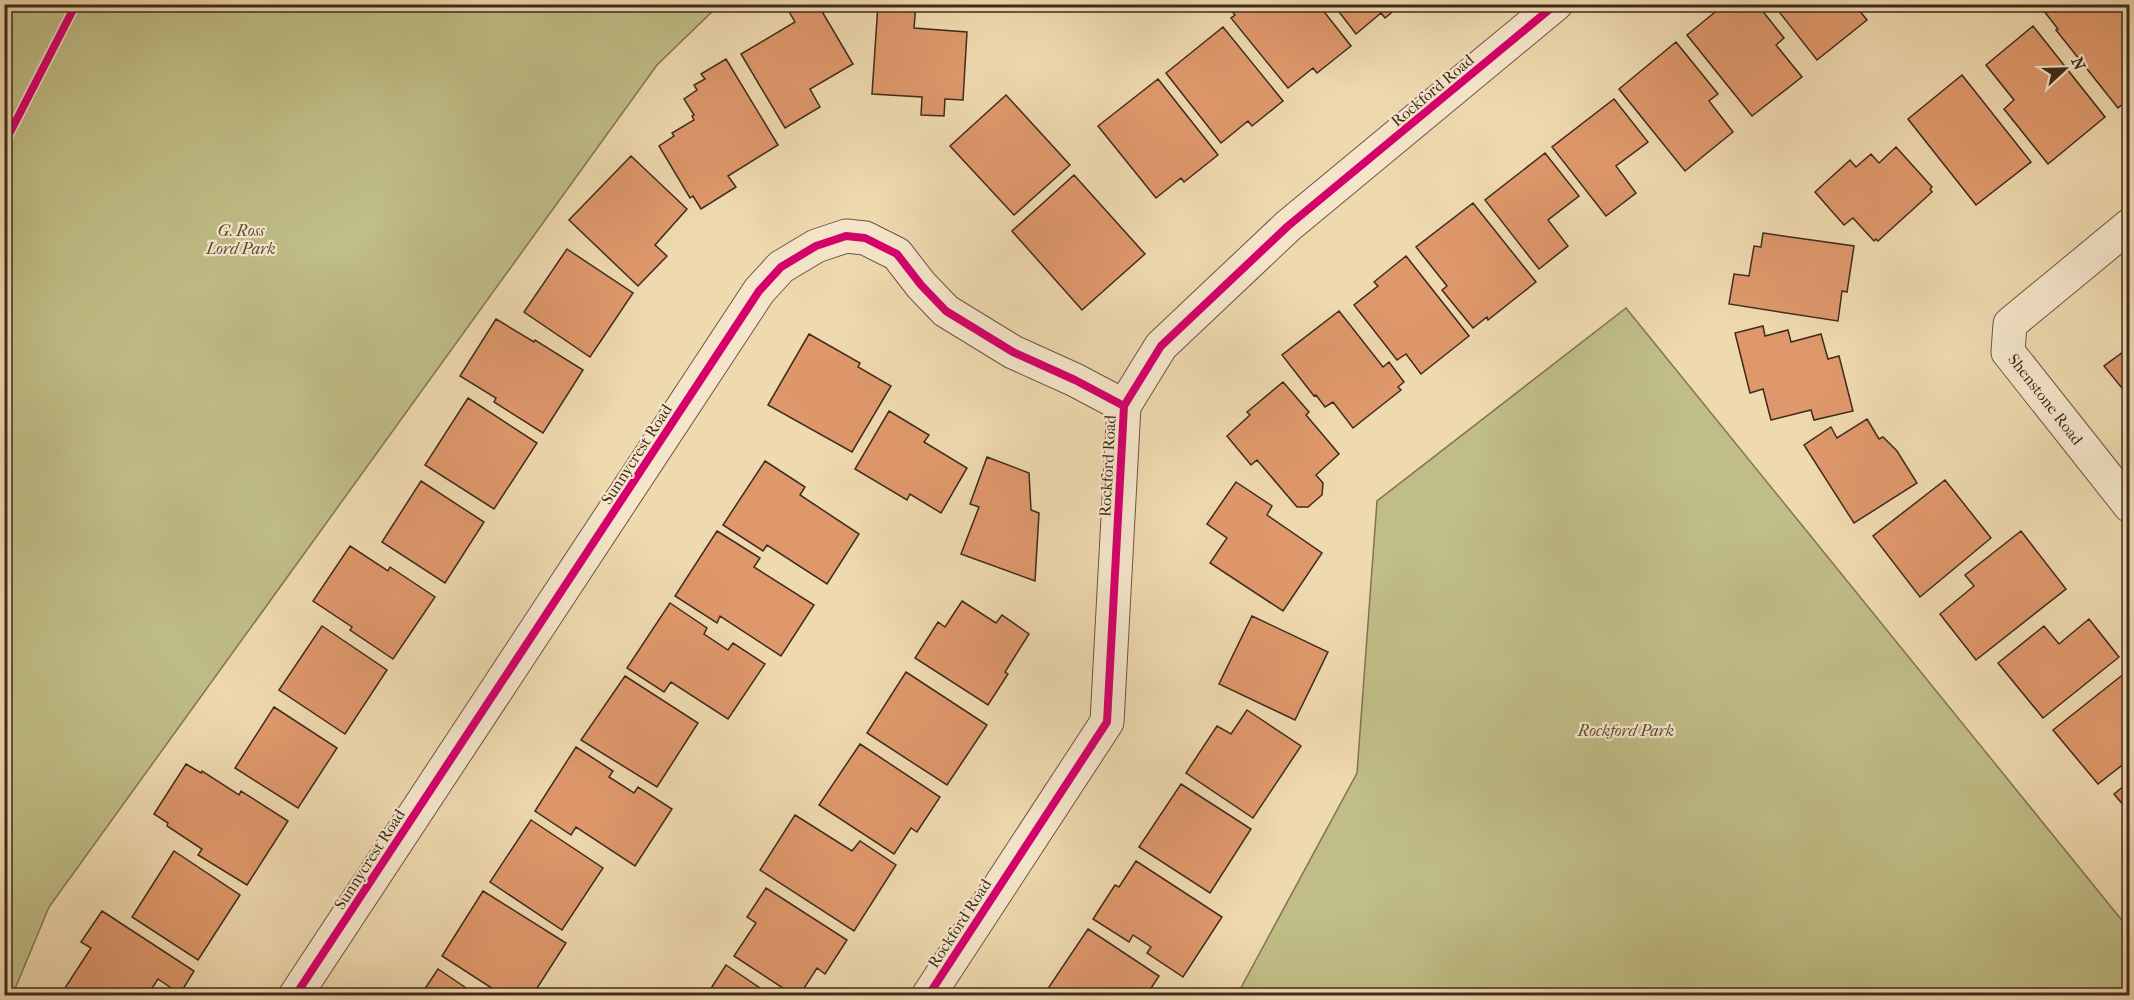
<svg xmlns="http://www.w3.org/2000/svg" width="2134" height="1000" font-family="'IM FELL French Canon',serif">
	<rect width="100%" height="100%" fill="#efd9af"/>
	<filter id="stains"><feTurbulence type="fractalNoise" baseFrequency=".00333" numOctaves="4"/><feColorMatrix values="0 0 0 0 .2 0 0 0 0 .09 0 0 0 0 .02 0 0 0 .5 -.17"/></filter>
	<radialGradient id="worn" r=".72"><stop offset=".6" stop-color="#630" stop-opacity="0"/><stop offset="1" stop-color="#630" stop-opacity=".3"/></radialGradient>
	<path fill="#c0bd86" stroke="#807451" stroke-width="1.5" d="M5 4 719 5 657 65 49 907 12 996 4 995Z
		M1626 308 2129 929V995H1237L1357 773 1377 501Z"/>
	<path fill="#df986c" stroke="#3f2b1c" stroke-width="1.5" d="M794 4H816L820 8 853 64 810 89 820 107 785 128 741 54 795 22 787 8Z
		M878 4H916L914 28 967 32 963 100 945 99 944 116 921 115 922 97 872 94Z
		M1226 4H1318L1351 46 1317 73 1313 68 1288 88 1231 18 1235 15Z
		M1333 4H1402L1385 18 1381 13 1356 34Z
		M1725 4H1757L1784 38 1776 45 1802 77 1752 116 1687 35Z
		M1773 4H1854L1867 20 1817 60Z
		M2051 4H2128L2130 6V98L2118 108 2056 30 2058 29 2044 11Z
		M2033 26 2105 117 2048 164 2004 109 2014 100 1986 65Z
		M1223 27 1283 101 1252 126 1248 121 1221 143 1166 73Z
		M1676 42 1718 94 1709 101 1733 132 1685 171 1619 89Z
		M726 59 778 145 728 176 736 187 701 209 693 196 690 198 659 146 674 136 672 133 694 120 692 116 694 115 684 99 697 90 694 85 705 79 701 74Z
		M1962 75 2031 162 1976 205 1908 119Z
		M1158 79 1218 155 1184 182 1181 178 1156 198 1098 126Z
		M1006 95 1070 165 1014 215 950 146Z
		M1614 99 1648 142 1616 166 1636 193 1606 216 1552 147Z
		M1896 147 1932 187 1930 189 1932 192 1878 241 1876 239 1874 241 1853 218 1844 225 1815 192 1850 160 1856 167 1871 154 1879 163Z
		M1545 153 1579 196 1548 220 1568 246 1539 269 1485 200Z
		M631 156 687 209 655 245 667 256 638 286 569 220Z
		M1074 175 1145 254 1082 310 1012 231Z
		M1473 203 1536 282 1488 320 1487 317 1473 328 1442 290 1447 286 1416 247Z
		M1763 233 1854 246 1847 292 1842 291 1838 321 1729 304 1734 274 1749 276 1754 246 1761 247Z
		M567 249 633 293 590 357 524 312Z
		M1406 256 1469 336 1421 374 1406 354 1397 360 1354 305 1378 286 1374 282Z
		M1339 311 1383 367 1389 362 1404 382 1398 387 1401 390 1353 428 1333 402 1325 407 1316 395 1314 396 1282 355Z
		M496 319 534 342 535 340 583 370 543 433 494 402 496 398 460 376Z
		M1763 326 1765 336 1788 330 1791 342 1821 334 1828 359 1839 356 1853 411 1814 420 1811 410 1771 420 1763 389 1750 393 1735 333Z
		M809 334 860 363 858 367 891 386 852 452 768 405Z
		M2130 347V398L2104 366Z
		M1283 382 1309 412 1306 415 1339 454 1316 475 1323 483 1322 495 1308 507H1297L1257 460 1251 465 1227 436 1250 415 1247 412Z
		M468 398 537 443 494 509 425 465Z
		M889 411 929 435 924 442 967 468 941 513 910 494 907 500 855 469Z
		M1867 419 1879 439 1883 437 1897 451 1917 483 1854 523 1804 445 1831 427 1837 438Z
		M987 457 1029 473 1031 510 1039 513 1035 581 961 554 979 507 970 504Z
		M765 461 805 487 800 495 859 534 827 584 767 545 763 551 723 525Z
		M1945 480 1991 538 1920 597 1873 536Z
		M421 481 484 522 445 583 382 542Z
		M1236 482 1272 506 1267 515 1322 553 1283 611 1210 563 1227 538 1207 524Z
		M717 531 760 558 754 567 814 605 781 656 720 616 717 623 675 596Z
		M2021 531 2066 589 1976 660 1940 614 1974 586 1965 575Z
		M350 546 388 571 390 567 435 597 393 659 350 630 352 627 313 601Z
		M962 601 996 623 1002 615 1029 634 1005 672 1008 674 988 705 915 658 938 622 945 627Z
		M670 603 707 628 704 634 728 650 733 643 765 664 728 719 671 682 664 692 627 668Z
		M1252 616 1328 652 1295 720 1219 684Z
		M2089 619 2119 657 2043 718 1998 663 2044 626 2059 644Z
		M322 626 387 670 345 734 279 690Z
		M2130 669V759L2098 784 2053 730Z
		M906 672 987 725 947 785 867 733Z
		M625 676 698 723 657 787 581 740Z
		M274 707 337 748 298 808 235 768Z
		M1247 710 1301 746 1253 818 1186 773 1217 726 1231 734Z
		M860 744 940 797 917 832 911 828 894 854 819 805Z
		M576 747 613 771 609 777 634 793 638 787 672 809 635 866 576 827 571 835 535 811Z
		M186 764 201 773 202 771 239 795 241 791 288 821 247 885 198 855 202 849 167 826 168 823 154 814Z
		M2130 781V813L2114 794Z
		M1181 784 1251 829 1210 893 1139 847Z
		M795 815 852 851 860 841 896 865 854 931 760 870Z
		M531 820 603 868 562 930 490 882Z
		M174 851 240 895 198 960 132 917Z
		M1136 861 1222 917 1183 977 1147 953 1151 947 1133 935 1129 942 1093 919 1115 885 1119 887Z
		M766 888 847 940 825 974 817 968 799 996H795L734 956 756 923 747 917Z
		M483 891 566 943 532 996H504L442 956Z
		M102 911 194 971 180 994 158 979 147 996H70L63 991 91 948 81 942Z
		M1088 929 1159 976 1146 996H1055L1047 990Z
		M726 965 772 996H706Z
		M438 969 478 996H420Z"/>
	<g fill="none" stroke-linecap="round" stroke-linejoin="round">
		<g stroke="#6b5641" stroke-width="35">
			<path id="minor" d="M2130 225 2010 324 2008 352 2130 506
				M295 996 759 291 781 267 816 246 846 236 865 238 897 254 921 285 946 311 1013 352 1075 380 1124 406
				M928 996 1107 722 1124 406 1161 346 1288 226 1556 4"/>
		</g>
		<use href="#minor" stroke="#f5e6cb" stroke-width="33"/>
		<g stroke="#f5e6cb" stroke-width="11">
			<path id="cycleway" d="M4 144 76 4
				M295 996 759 291 781 267 816 246 846 236 865 238 897 254 921 285 946 311 1013 352 1075 380 1124 406
				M928 996 1107 722 1124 406 1161 346 1288 226 1556 4"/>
		</g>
		<use href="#cycleway" stroke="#d6006c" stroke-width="8"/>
	</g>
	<g text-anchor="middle" stroke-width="4.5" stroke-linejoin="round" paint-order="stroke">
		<g font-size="16" fill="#3f2b1c" stroke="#f5e6cb">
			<text transform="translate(1432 90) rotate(-40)" y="6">Rockford Road</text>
			<text transform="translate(2046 399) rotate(52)" y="6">Shenstone Road</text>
			<text transform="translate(636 454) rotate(-57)" y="6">Sunnycrest Road</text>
			<text transform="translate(1107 466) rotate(-87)" y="6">Rockford Road</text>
			<text transform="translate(369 859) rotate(-57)" y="6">Sunnycrest Road</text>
			<text transform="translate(959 923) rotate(-57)" y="6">Rockford Road</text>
		</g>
		<g font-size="16" font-style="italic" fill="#594831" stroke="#f5e6cb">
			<text x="241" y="236">G. Ross<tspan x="241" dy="18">Lord Park</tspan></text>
			<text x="1626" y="736">Rockford Park</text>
		</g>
	</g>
	<rect width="2134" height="1000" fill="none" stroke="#efd9af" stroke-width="24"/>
	<rect x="6" y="6" width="2122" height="988" fill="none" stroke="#3f2b1c" stroke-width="3"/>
	<rect x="12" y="12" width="2110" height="976" fill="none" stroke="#3f2b1c" stroke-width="1.5"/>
	<g transform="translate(2065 69) rotate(68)" stroke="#f5e6cb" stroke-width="4.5" paint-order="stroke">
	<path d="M0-4.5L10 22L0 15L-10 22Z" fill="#3f2b1c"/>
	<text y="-9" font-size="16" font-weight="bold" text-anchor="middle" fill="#3f2b1c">N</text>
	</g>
	<rect width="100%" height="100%" filter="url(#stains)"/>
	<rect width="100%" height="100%" fill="url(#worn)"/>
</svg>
